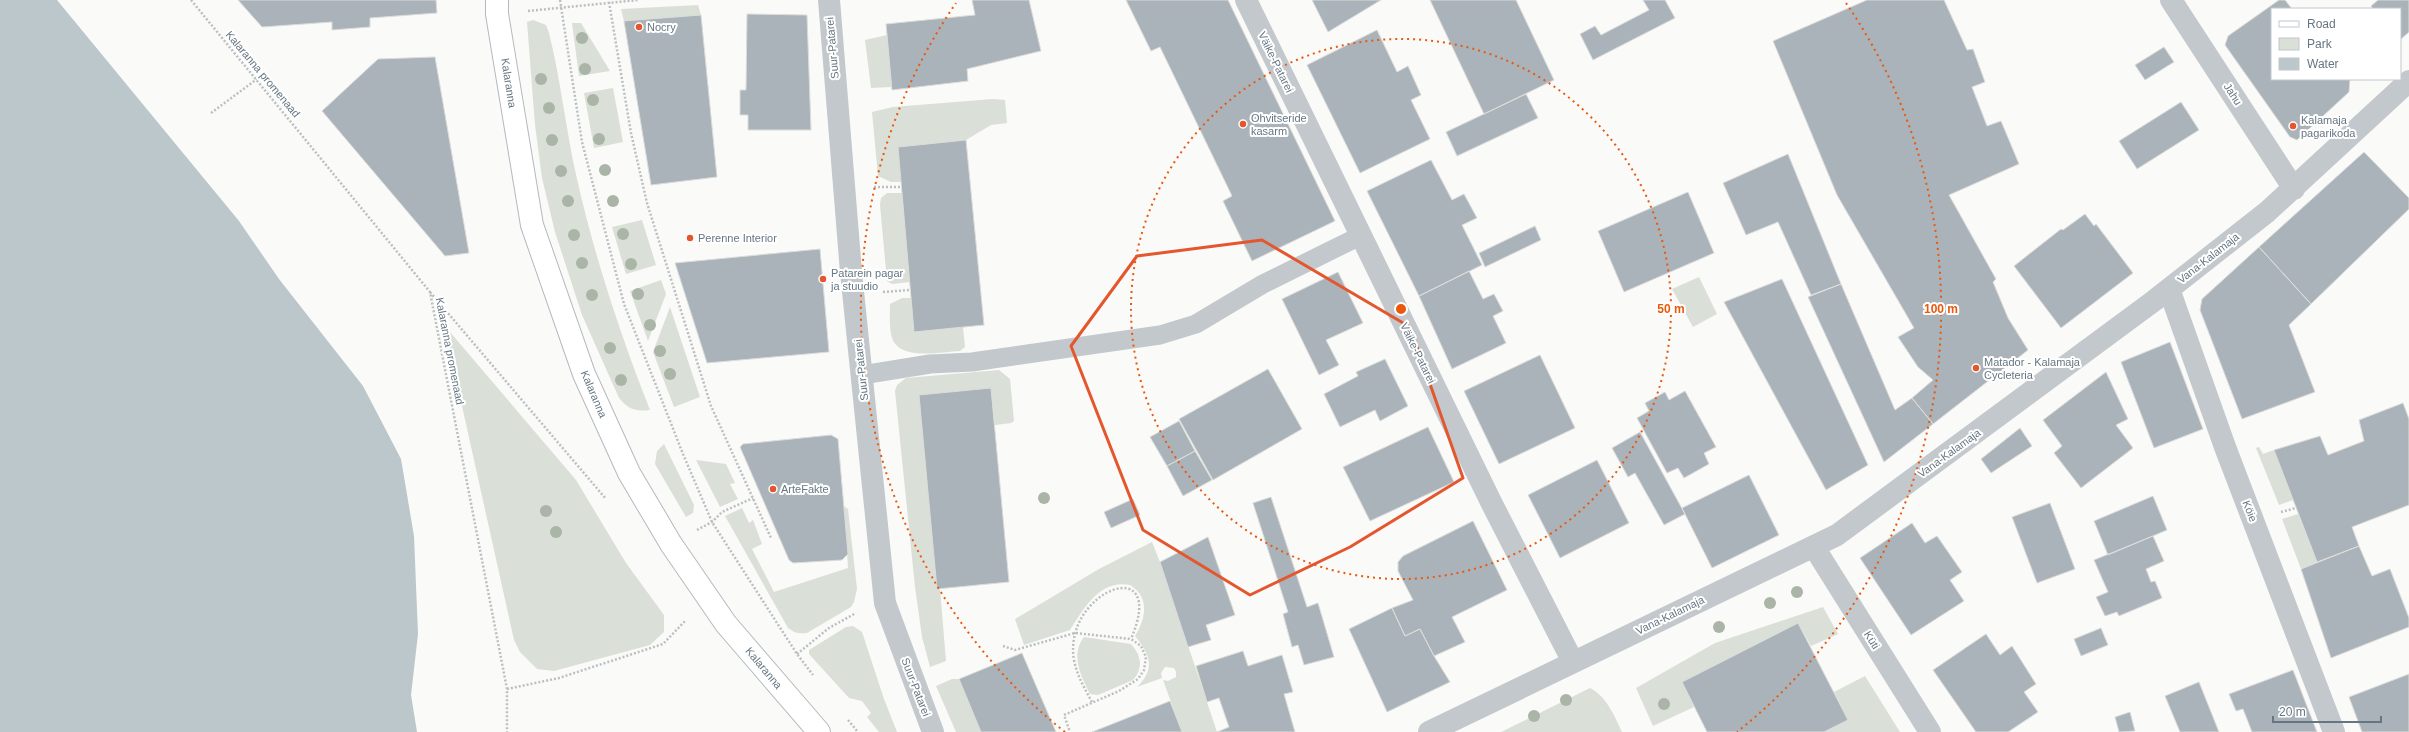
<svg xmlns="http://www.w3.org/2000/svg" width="2409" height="732" font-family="Helvetica,sans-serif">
	<rect width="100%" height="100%" fill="#fafaf8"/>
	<path fill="#dadfd7" d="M698 5 701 15 624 21 621 9Z
		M533 20 546 25 549 33C561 81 566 131 577 179 595 258 620 334 650 410 636 412 628 409 619 398L582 315 555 232 542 178 535 125 527 22Z
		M572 23H581L610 71 579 76Z
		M887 35 892 87 871 88 865 40Z
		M613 88 623 142 594 148 584 93Z
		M993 99 1005 100 1007 123 991 125 966 140 898 147 901 182H891L878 176 872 112 893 107Z
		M887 193H902L910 282 892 284 887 281 880 205 881 198Z
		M642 220 656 265 626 274 612 227Z
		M1699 277 1717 314 1693 327 1672 289Z
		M661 280 666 294 648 341 630 291Z
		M902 298H911L914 332 963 327 965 347 960 351C941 352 900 361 892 338 889 328 890 315 890 304Z
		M670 307 700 397 674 407 653 352Z
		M444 325 576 480 626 563 664 615V632L650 645 554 671 537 669 520 652 514 640Z
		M999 370 1010 379 1014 421 1011 423 995 425 991 388 940 589 946 661 930 667 922 637 915 587 895 391 897 385 906 378Z
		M664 444 694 505 693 513 686 517 655 464 657 451Z
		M2259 447 2263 454 2274 450 2293 500 2279 505 2256 448Z
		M696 460 726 464 735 483 730 484 738 499 720 507Z
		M844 506 848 509 857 589 854 602 851 607 807 633C799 634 795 633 788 628L725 516 742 508 749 523 753 520 762 544 752 549 774 592 848 568Z
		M2298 514 2317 562 2301 569 2282 519Z
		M1152 542 1160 562 1217 732H1182L1163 680 1168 681 1176 677V672L1174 668 1165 667 1161 673 1162 678 1137 687C1156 669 1150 654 1135 636 1146 618 1150 597 1130 585 1100 579 1084 608 1070 630L1024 645 1015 619 1099 569Z
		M1823 607 1838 634 1811 646 1798 623 1682 682 1694 707 1653 726 1636 688 1715 643Z
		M853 626 862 632 884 699 897 732H879L867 717 871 713 862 701 849 698 809 654V650L846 627Z
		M1084 637 1131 644C1141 655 1144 668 1133 680L1098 695 1090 694C1081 676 1070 655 1084 637Z
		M1865 676 1900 732H1824L1848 720 1834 692Z
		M952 679H959L981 732H956L936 686Z
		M1590 688C1607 697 1614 715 1622 732H1501Z"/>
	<path fill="#bbc7cb" d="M0 0H57L239 221 279 279 363 386 401 459 414 536 418 634 411 695 417 732H0Z"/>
	<path fill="#aab3b9" stroke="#dcdcda" d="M238 0H436L437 13 370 18V27L332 30V22L262 27Z
		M972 0H1029L1041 51 967 69 968 81 892 90 886 24 975 15Z
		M1126 0H1228L1335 221 1252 261 1223 201 1232 196 1160 47 1151 51Z
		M1312 0H1381L1328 32Z
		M1430 0H1516L1554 80 1484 114Z
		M1643 0H1665L1675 18 1593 60 1580 34 1595 26 1601 35 1649 10Z
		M1867 0H1944L1967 50 1973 49 1985 82 1972 87 1987 126 2001 121 2019 164 1949 195 1996 279 1993 282 2008 318 2028 350 1933 424 1912 398 1933 380 1918 367 1898 337 1914 328 1837 195 1773 41Z
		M2279 0H2285L2292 9H2272V79H2350L2349 92 2297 140 2290 137 2225 45 2228 36Z
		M2378 0H2409V32L2400 40V9H2373L2371 6Z
		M747 14 807 15 811 130H748V115H740V90H746Z
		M701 15 717 177 651 185 624 21Z
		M1377 30 1397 72 1408 66 1421 95 1411 100 1430 139 1360 173 1307 65Z
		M2164 47 2174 62 2145 80 2135 65Z
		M435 57 469 253 445 256 322 111 378 59Z
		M1526 94 1538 118 1457 156 1446 132Z
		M2181 102 2199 130 2137 169 2119 141Z
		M966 140 984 325 914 332 898 147Z
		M2364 152 2409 198V209L2311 304 2259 247Z
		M1788 154 1841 284 1811 295 1778 222 1746 235 1723 183Z
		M1431 160 1452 200 1464 194 1477 218 1462 225 1482 265 1419 296 1367 191Z
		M1688 192 1714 253 1624 292 1598 231Z
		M2085 214 2094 226 2096 224 2133 273 2061 328 2014 266 2061 229 2063 230Z
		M1535 226 1541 240 1485 267 1479 253Z
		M2259 247 2311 304 2289 325 2315 392 2242 419 2200 310 2202 299Z
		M820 249 829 352 707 363 675 263Z
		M1469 271 1483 299 1494 294 1503 311 1493 316 1506 343 1452 369 1419 296Z
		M1338 272 1363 323 1326 340 1339 365 1319 375 1282 299Z
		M1782 279 1868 465 1826 490 1724 302Z
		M1841 284 1895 410 1912 398 1933 424 1884 462 1808 297Z
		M2170 342 2203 429 2154 448 2121 362Z
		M1540 355 1575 428 1499 464 1464 391Z
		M1385 359 1408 406 1380 421 1375 410 1340 427 1324 394 1358 376 1356 372Z
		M1268 369 1302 429 1213 480 1179 419Z
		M2106 372 2128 419 2116 425 2133 448 2081 488 2054 453 2062 446 2043 420Z
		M991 388 1009 582 937 589 919 395Z
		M1685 391 1716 447 1704 453 1709 464 1684 478 1678 468 1667 473 1637 418 1649 411 1645 403 1665 392 1669 400Z
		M2403 403 2409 419V505L2352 527 2359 546 2317 562 2274 450 2320 436 2328 455 2364 441 2359 420Z
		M1179 421 1195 451 1167 466 1150 437Z
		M1428 427 1454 482 1370 521 1343 467Z
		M2020 428 2032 446 1991 473 1981 459Z
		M1640 432 1685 514 1664 525 1635 473 1628 477 1612 448Z
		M831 435 838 439 848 554 842 560 793 563 789 560 740 447 743 444Z
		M1195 451 1212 480 1183 496 1167 466Z
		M1597 460 1629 523 1560 558 1528 495Z
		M1749 475 1779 535 1712 568 1682 508Z
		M2153 496 2167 530 2108 555 2094 521Z
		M1271 497 1307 607 1318 603 1334 657 1304 665 1298 645 1292 647 1283 614 1288 612 1253 503Z
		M1133 499 1140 515 1111 528 1104 512Z
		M2050 503 2075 569 2037 583 2012 517Z
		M1473 521 1507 590 1452 617 1465 642 1434 656 1420 629 1405 636 1392 608 1413 600 1398 571V562L1403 556Z
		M1912 523 1925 543 1937 536 1962 572 1950 580 1964 601 1911 635 1860 558Z
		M2153 536 2164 561 2146 569 2151 582 2155 581 2162 598 2119 616 2117 612 2105 616 2096 597 2108 592 2094 560Z
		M1208 537 1235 615 1206 625 1211 640 1188 647 1160 562Z
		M2359 546 2372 576 2390 569 2409 618V627L2331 658 2301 569Z
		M1392 608 1405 636 1420 629 1434 656 1450 682 1387 712 1349 629Z
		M1798 623 1848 720 1824 732H1707L1682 682Z
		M2101 628 2108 645 2081 656 2074 639Z
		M1986 634 2000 655 2012 646 2036 684 2024 692 2038 712 2008 732H1976L1933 670Z
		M1243 651 1248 666 1282 655 1293 692 1284 694 1295 732H1217L1229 727 1219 698 1207 702 1196 666Z
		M1022 653 1056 732H981L959 679Z
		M2293 670 2317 732H2252L2243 709 2236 711 2229 694Z
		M2409 674V732H2362L2349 697Z
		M2199 682 2219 732H2180L2165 696Z
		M1170 701 1182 732H1092Z
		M2130 712 2135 731 2119 732 2115 717Z"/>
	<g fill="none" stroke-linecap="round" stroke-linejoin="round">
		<g stroke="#b3babf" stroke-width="24">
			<path id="secondary" d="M497 0V14L532 225 584 374 629 473 671 544 726 624 819 732"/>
		</g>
		<path stroke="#bbbfc2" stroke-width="2.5" stroke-dasharray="2 2" stroke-linecap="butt" d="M191 0 430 292 507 689V732
			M560 0 582 142 624 304 683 454 712 522 797 654 813 675
			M609 2 631 133 647 203 711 406 771 538
			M528 11 638 0
			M211 113 257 79
			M874 187H901
			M430 292 606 499
			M883 292 910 290
			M2281 512 2296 508
			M697 530 712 522 722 512 753 498
			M1003 646 1015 650 1075 633 1131 639 1141 646 1146 657 1144 670 1138 679 1119 691 1064 715 1070 732
			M797 654 829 628 856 613
			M507 689 559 678 663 644 686 620
			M1092 702C1085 689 1077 676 1074 660 1062 591 1169 550 1131 639
			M848 720 858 732"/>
		<path stroke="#c3c8cc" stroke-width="19" d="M862 375 930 364 972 362 1160 335 1196 324 1263 284 1360 236"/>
		<path stroke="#c3c8cc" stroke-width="22" d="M829 0 851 272 885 603 933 732
			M1246 0 1492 504 1573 662
			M2171 0 2294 189
			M2169 289 2225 447 2334 732
			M1814 547 1930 732
			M1429 732 1837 535 2155 300 2267 212 2409 81"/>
		<use href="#secondary" stroke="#fff" stroke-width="22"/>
	</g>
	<g fill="#aab4a7">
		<circle cx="582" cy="38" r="6"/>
		<circle cx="585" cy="69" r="6"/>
		<circle cx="541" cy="79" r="6"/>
		<circle cx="593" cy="100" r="6"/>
		<circle cx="549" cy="108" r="6"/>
		<circle cx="599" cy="139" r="6"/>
		<circle cx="552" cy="140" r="6"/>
		<circle cx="605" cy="170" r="6"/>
		<circle cx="561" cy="171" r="6"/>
		<circle cx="568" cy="201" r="6"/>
		<circle cx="613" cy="201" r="6"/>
		<circle cx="623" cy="234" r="6"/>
		<circle cx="574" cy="235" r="6"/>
		<circle cx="582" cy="263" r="6"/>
		<circle cx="631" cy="264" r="6"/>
		<circle cx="638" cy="294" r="6"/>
		<circle cx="592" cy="295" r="6"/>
		<circle cx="650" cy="325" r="6"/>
		<circle cx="610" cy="348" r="6"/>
		<circle cx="660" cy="351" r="6"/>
		<circle cx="670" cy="374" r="6"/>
		<circle cx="621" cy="380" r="6"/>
		<circle cx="1044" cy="498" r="6"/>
		<circle cx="546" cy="511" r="6"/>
		<circle cx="556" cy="532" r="6"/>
		<circle cx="1797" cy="592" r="6"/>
		<circle cx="1770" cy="603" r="6"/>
		<circle cx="1719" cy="627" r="6"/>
		<circle cx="1566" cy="700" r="6"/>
		<circle cx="1664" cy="704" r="6"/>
		<circle cx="1534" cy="716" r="6"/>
	</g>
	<path fill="none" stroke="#e4572e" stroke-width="3" stroke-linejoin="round" d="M1262 240 1410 327 1463 478 1350 547 1250 595 1143 530 1071 346 1137 256Z"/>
	<g fill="none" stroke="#e8590c" stroke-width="2" stroke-dasharray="2 4">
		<circle cx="1401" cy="309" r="270"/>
		<path d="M1065 732A540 540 0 0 1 956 3M1846 3A540 540 0 0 1 1737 732"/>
	</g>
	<g fill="#e4572e" stroke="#fff" stroke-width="1.5">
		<circle cx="639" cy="27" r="4"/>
		<circle cx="1243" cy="124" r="4"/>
		<circle cx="2293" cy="126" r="4"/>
		<circle cx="690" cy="238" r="4"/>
		<circle cx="823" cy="279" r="4"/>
		<circle cx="1976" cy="368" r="4"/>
		<circle cx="773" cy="489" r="4"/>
	</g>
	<g text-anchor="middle" stroke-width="4" stroke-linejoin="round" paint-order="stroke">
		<g font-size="11" fill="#657683" stroke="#fff" text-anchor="start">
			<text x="647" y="31">Nocry</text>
			<text x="1251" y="122">Ohvitseride<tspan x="1251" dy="13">kasarm</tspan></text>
			<text x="2301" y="124">Kalamaja<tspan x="2301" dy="13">pagarikoda</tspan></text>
			<text x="698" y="242">Perenne Interior</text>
			<text x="831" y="277">Patarein pagar<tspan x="831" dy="13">ja stuudio</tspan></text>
			<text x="1984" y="366">Matador - Kalamaja<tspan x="1984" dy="13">Cycleteria</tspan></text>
			<text x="781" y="493">ArteFakte</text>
		</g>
		<g font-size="11" fill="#657683" stroke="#fff">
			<text transform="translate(832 48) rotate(-95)" y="4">Suur-Patarei</text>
			<text transform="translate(1276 62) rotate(64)" y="4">Väike-Patarei</text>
			<text transform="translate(263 74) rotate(50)" y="4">Kalaranna promenaad</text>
			<text transform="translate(509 83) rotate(81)" y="4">Kalaranna</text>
			<text transform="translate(2233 94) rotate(57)" y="4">Jahu</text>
			<text transform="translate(2208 258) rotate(-38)" y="4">Vana-Kalamaja</text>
			<text transform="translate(450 351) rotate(79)" y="4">Kalaranna promenaad</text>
			<text transform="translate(1418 353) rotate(64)" y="4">Väike-Patarei</text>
			<text transform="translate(861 370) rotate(-96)" y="4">Suur-Patarei</text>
			<text transform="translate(594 394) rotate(67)" y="4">Kalaranna</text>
			<text transform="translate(1949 453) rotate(-36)" y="4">Vana-Kalamaja</text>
			<text transform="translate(2250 511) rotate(69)" y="4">Köie</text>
			<text transform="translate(1670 615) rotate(-26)" y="4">Vana-Kalamaja</text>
			<text transform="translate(1872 640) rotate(58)" y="4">Küti</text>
			<text transform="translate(764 668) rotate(50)" y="4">Kalaranna</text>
			<text transform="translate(916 687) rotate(69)" y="4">Suur-Patarei</text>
		</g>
	</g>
	<circle cx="1401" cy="309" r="6" fill="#e8590c" stroke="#fff" stroke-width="2"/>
	<g font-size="12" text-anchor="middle" font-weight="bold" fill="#e8590c" stroke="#fff" stroke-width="4" stroke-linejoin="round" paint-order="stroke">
		<text x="1671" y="313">50 m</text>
		<text x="1941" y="313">100 m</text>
	</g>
	<rect x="2271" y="8" width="130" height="72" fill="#ffffff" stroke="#c1c8cd"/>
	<rect x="2279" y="21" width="20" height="6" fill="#ffffff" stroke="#c1c8cd"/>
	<text x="2307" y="28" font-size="12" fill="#657683">Road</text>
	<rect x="2279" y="38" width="20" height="12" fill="#dadfd7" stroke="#c1c8cd"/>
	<text x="2307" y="48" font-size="12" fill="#657683">Park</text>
	<rect x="2279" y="58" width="20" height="12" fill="#bbc7cb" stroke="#c1c8cd"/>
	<text x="2307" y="68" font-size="12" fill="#657683">Water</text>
	<path d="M2273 716v6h108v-6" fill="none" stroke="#657683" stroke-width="2"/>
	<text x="2279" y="716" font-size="12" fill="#657683" stroke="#ffffff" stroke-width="3" paint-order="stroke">20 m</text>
</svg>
